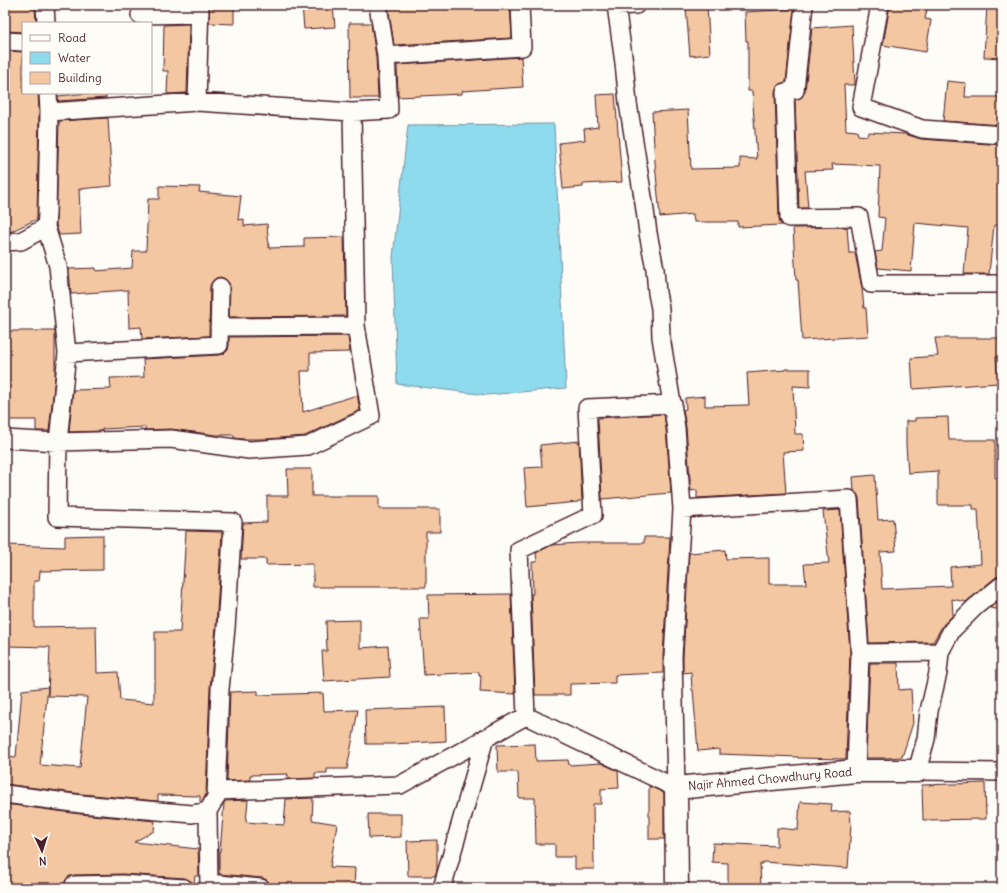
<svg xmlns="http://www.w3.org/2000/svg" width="1007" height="893" font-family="Delius,sans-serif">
	<rect width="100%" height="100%" fill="#fdfcf7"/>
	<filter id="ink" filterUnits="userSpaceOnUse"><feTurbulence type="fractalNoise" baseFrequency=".025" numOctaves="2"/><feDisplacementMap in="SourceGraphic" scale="8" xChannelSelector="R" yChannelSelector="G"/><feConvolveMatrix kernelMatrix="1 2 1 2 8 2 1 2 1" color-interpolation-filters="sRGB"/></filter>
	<g filter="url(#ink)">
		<path fill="#8fdbee" stroke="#7390a0" d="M554 124 566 388 487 395 397 384 393 257 408 125Z"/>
		<path fill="#f2c7a1" stroke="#4a1f2b" d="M7 5H35L36 23H23V32L5 31V15H8Z
			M210 5H234V24L209 23Z
			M302 5H333L335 27 304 29Z
			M388 5H510L512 38 394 45Z
			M707 5 710 54 690 56 686 7Z
			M890 5H928L925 19 931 20 926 52 883 45Z
			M987 5H1002V58L984 57Z
			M794 9 786 82 779 84 776 88 775 92 779 218 780 223 782 225 738 227V222H694L693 214 660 217 655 163 652 112 688 110 691 169 740 168V158L757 159 752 91H748V41H746L745 12Z
			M349 23H371L376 57 378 98H350Z
			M189 24 187 93 167 94 168 71H163L164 25Z
			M852 25 855 84V85H844L846 130 857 131 858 135 867 136 868 132 905 134 921 139 1002 145V226L994 225 989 274H964L968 228 915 223 911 271 878 268 875 252 882 251 885 218 878 217 880 166 832 164 833 170 805 171 808 208H799L795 100 802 97 805 91 812 28Z
			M5 51 23 52V93H38L39 112 37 219 10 232H5Z
			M521 57 523 87 462 91V94L398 97 397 65Z
			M947 81 966 83 965 97H1002V125L943 121Z
			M88 93H106V98L58 101V96Z
			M615 94 622 182 583 184V187L563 189 559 143 585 140 584 129 598 127 596 95Z
			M108 118 112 186 79 189 81 234 59 235 56 225 59 121Z
			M159 186 200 187 199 192 241 196 238 220 244 219V226L267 224 269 248 304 247V238L344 237 346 316 229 317 230 287 229 283 225 279 220 277 216 278 212 282 210 286 209 336 142 339 141 327 129 328 128 290 71 294 69 269 96 268V271L132 268 133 251H146L148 199H159Z
			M847 227 849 253H855L862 288 864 308H866L868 336 802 340 798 280H796L793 228Z
			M5 331H55V377L49 431H36V420H5Z
			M348 336 350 352 310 353V371H301L303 412 357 395 360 410 305 436 267 439H243L234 438V435H216L171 429 146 430 145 427 102 429V431L69 432 73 390 111 389 110 378 144 377 143 359 220 355 225 353 228 350 229 345V337Z
			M935 338H1002V357H996L998 383 913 389 911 358 938 356Z
			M785 369H810V387L793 386 795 434H803L804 451 783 452 786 493 697 498V490L691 491 686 427 683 410 686 409 685 398 705 396V406L749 405 747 373 785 370Z
			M664 414 666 429 671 493 602 499 598 418Z
			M948 417 949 440H995V478H1002V575L996 577 966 602 952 599 953 615 943 625 933 642 869 643 859 498 857 494 854 491 853 477 875 475 878 520 893 519 896 551 880 552 882 589 951 586 950 567 981 564 978 509H973V505H938V471L908 473 906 445V421H915V418Z
			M579 441 582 501H578V502L527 507 524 468 542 467 540 445Z
			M287 469H312V496H379V509H440V532H426V587H313V564L266 565V559H241L243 523 267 522V496H288Z
			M840 510 850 653 846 759 798 758V757L719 754V749L698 751 693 690H692L691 672 683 673V657L689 553 725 550 726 559 769 558V584H806L804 564 829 563 823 511Z
			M186 531 222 532 216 627 210 688 206 794 202 802H200V796L158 795V801H157L82 794 5 784V756L16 757 22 690 48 687 40 765 80 768 87 697 48 696 50 647 6 646 7 580H5V545L65 547V536L103 535V570L40 571 39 581H34V627L96 626 97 673 118 672 120 700 154 703V681H155V632H180Z
			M644 537H670L663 656V673L615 675V683L570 684V695H535L531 594H533L532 562H537L536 553 552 545 579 543H644Z
			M511 594 515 694 480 692 481 676H479V672L424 675 420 619H429L428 595Z
			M1002 598V610L990 608Z
			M360 620V648L388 646 390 677 324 681 322 651H327L326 621Z
			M870 663H898L899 690 911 689 913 723 902 757 887 758H866Z
			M258 691V695L323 693 324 711 358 710 347 769H327V773H315V778L287 779 288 774 250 775V780L227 781 230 692Z
			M445 707 446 741 394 744H366L365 710Z
			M535 744 536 761 568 760 569 765 601 763 618 771 619 788 601 789V804H593L594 869H575V857H555V844H536L535 798H519L518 772H498L497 745Z
			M985 783 986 819 923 820 922 785Z
			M649 786 664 793V839H649Z
			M313 798 312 820 337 824 330 867 355 868 354 888H290L270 885 267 880 262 878 219 874V851H220L224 803 225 801 248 800 246 822 284 825 286 799Z
			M800 802 832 804 831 812 850 811 851 825 848 868 763 862V864H760L761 888H728V863L712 862 713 843 777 846V828L798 830Z
			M5 804 80 814 155 821 154 831 134 842 198 849 199 876H195L194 883H193L189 880 185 878 123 874 74 875 68 877 65 882 63 888H5Z
			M368 814H401V837L369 838Z
			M437 840V869L435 876H408L407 841Z"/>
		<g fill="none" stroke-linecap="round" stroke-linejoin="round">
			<g stroke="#4a1f2b" stroke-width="20">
				<path id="minor" d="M45 5 46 23
					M378 5 386 56
					M616 5 624 63 628 103 640 179 644 203 648 233 655 269 657 293 660 308 661 337 676 428 682 509 673 657 676 788 526 716 519 550 593 515 587 408 673 404
					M804 5 795 90 785 92 789 218 859 217 871 284H1002
					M880 5 861 107 922 129 1002 135
					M616 6 636 5
					M140 15 200 14
					M5 41 23 42
					M197 102 352 112
					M49 112 197 102 200 5
					M46 227 58 266 67 353 58 442 171 439 249 450 308 446 371 416 356 326 352 112 389 110 386 56 522 47 520 5
					M5 242 21 241 46 227 47 214 49 112 48 93
					M219 327 356 326
					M67 353 219 345 220 287
					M5 439 58 442 57 517 233 522 226 628 220 689 216 797 208 811 192 814 81 804 5 794
					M682 509 849 499 860 653 940 652
					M1002 585 975 607 952 630 940 652 938 673 929 711 926 739 917 771 1002 772
					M856 771 860 653
					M216 791 400 785 526 716
					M208 811 209 888
					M209 883 261 888
					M73 888 74 885 122 884 184 888
					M442 888 485 738"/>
			</g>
			<g stroke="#4a1f2b" stroke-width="25">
				<path id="tertiary" d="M677 888 676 788 856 771H917"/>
			</g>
			<use href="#minor" stroke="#fdfcf7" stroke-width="17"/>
			<use href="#tertiary" stroke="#fdfcf7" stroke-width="22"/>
		</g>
	</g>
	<g text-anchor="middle" stroke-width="3.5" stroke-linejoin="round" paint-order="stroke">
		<g font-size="12" fill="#4a1f2b" stroke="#fdfcf7">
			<text transform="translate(770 779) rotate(-5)" y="4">Najir Ahmed Chowdhury Road</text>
		</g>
	</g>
	<rect width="1007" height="893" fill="none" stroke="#fdfcf7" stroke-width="20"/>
	<rect x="10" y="10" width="987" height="873" fill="none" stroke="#4a1f2b" stroke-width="1.5" filter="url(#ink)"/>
	<rect x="22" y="22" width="130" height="72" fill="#fdfcf7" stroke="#b5a4a5"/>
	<rect x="30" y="35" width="20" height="6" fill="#fdfcf7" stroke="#b5a4a5"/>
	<text x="58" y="42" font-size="12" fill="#4a1f2b">Road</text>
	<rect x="30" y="52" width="20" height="12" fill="#8fdbee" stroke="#b5a4a5"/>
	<text x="58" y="62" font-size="12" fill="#4a1f2b">Water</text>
	<rect x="30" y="72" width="20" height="12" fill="#f2c7a1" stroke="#b5a4a5"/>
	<text x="58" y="82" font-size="12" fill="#4a1f2b">Building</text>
	<g transform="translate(42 851) rotate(176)" stroke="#fdfcf7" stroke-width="3" paint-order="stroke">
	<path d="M0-3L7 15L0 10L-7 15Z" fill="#4a1f2b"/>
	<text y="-6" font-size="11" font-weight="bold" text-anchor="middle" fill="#4a1f2b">N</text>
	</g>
</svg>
